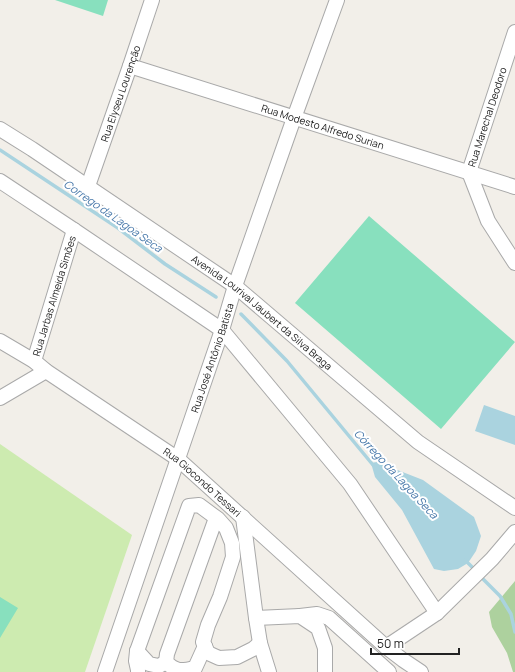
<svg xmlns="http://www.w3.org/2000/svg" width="515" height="672" font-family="Manrope,sans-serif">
	<rect width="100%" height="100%" fill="#f2efe9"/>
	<path fill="#cdebb0" d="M0 444 132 535 85 672H0Z"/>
	<path fill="#add19e" d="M515 581V672H513L507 653 492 627 489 612Z"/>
	<path fill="#88e0be" d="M55 0H108L103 16Z
		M369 216 515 342 441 429 295 303Z
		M0 597 18 608 0 638Z"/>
	<path fill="#aad3df" d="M484 405 515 416V445L475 431Z
		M377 462 423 480 474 517 481 536 476 551 468 563 458 569 444 571 434 569 402 510 375 477 371 463Z"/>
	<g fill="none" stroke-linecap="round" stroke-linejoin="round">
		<path stroke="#aad3df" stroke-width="3.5" d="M0 150 118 228 165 264 216 297
			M241 314 287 361 373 465
			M465 560 476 571
			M480 576 500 596 511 614 515 632"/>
		<g stroke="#a9a9a9" stroke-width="16">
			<g id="minor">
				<path d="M515 32 469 172 488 221 515 263"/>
				<path id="s1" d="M130 66 515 187"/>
				<path id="s2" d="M0 129 32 149 235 286 418 442 515 508"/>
				<path d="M0 181 74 230 222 330 350 484 437 613"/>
				<path id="s3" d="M88 186 130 66 152 0"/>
				<path id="s4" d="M0 341 34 361 46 371 178 459 386 647 403 660 421 672"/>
				<path id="s5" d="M34 361 74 230"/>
				<path d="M0 398 46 371"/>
				<path d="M243 517 256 618 260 643 269 672"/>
				<path d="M300 616 317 614 329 618 389 672"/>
				<path d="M256 618 300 616 318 628 325 648V672"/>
				<path d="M205 646 195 668C181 671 176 672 166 662L167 654 216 518"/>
				<path d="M386 647 437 613 492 559 515 532"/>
				<path d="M137 651 149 664 159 666 166 662"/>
				<path id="s6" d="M105 672 222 330 235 286 294 118 337 0"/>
				<path d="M138 672V670L136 661 137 651 189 506 199 505 218 519 226 528 232 543 233 557 220 597 208 625 203 642 208 653 219 658 237 657 253 649 260 643"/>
			</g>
		</g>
		<use href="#minor" stroke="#fff" stroke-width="14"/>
	</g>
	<g text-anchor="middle" stroke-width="4" stroke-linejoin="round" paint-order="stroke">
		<g font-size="10" fill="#222" stroke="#fff">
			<text dy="4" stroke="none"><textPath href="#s3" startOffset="98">Rua Elyseu Lourenção</textPath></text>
			<text transform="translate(487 117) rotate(-72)" y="4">Rua Marechal Deodoro</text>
			<text dy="4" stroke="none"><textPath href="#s1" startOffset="202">Rua Modesto Alfredo Surian</textPath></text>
			<text dy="4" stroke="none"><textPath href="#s5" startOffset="68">Rua Jarbas Almeida Simões</textPath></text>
			<text dy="4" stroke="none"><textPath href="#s2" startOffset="320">Avenida Lourival Jaubert da Silva Braga</textPath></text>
			<text dy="4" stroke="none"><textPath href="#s6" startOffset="332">Rua José Antônio Batista</textPath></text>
			<text dy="4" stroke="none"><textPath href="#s4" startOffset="247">Rua Giocondo Tessari</textPath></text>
		</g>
		<g font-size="11" font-style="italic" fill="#4a7aab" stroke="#fff">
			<text transform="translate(113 216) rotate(35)" y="4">Corrego da Lagoa Seca</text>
			<text transform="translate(396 474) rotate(47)" y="4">Córrego da Lagoa Seca</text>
		</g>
	</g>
	<path d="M371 648v6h88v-6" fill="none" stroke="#222222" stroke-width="2"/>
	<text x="377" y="648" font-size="12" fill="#222222" stroke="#ffffff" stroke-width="3" paint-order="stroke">50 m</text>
</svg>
